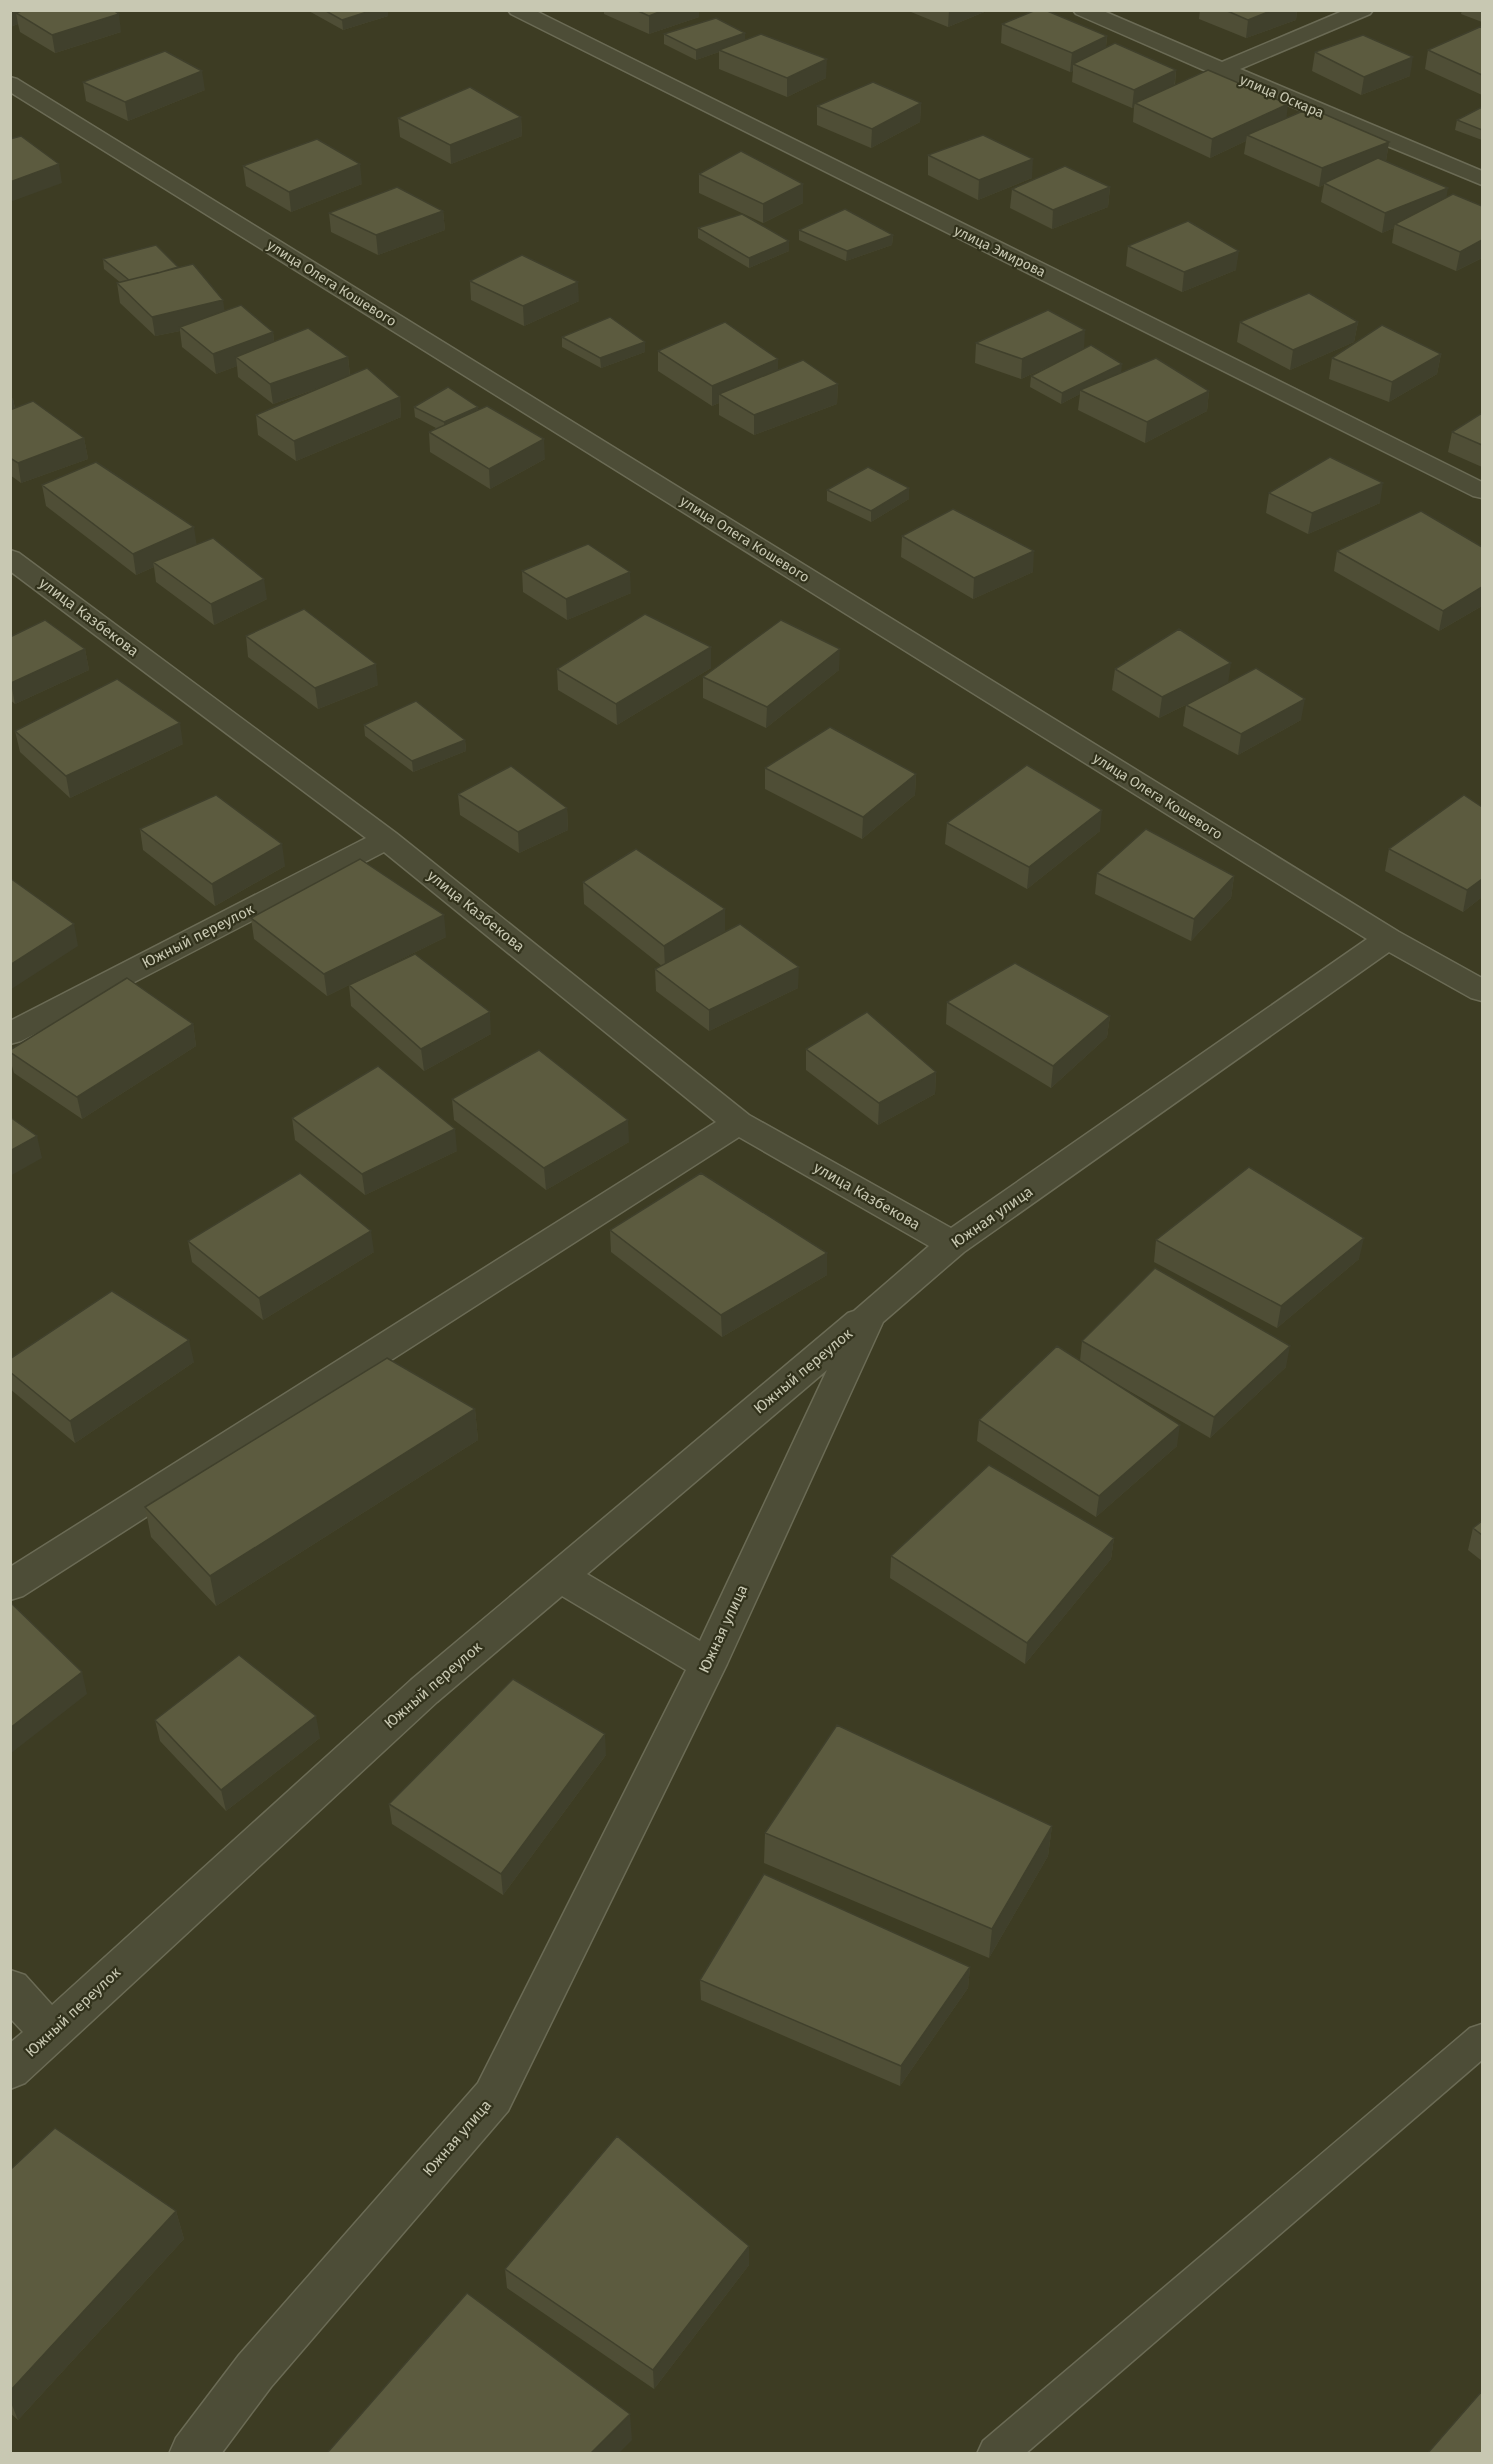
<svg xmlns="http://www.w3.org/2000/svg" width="1493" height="2464" font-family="'Fira Sans',sans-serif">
	<rect width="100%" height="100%" fill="#3d3c23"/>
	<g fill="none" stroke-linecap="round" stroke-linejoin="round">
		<g stroke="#6b6b55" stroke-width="3">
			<path id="lane" d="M1482 2024V2060L1025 2454H977L983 2441 1470 2028Z"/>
		</g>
		<g stroke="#6b6b55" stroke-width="3">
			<path id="street" d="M508 10H534L1482 482V498L1473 496 511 14Z
				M1073 10H1101L1222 62 1345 10H1373L1370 14 1240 69 1482 171V185L1213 74 1076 14Z
				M10 77 17 79 1399 932 1482 978V1001L1471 998 1389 952 964 1252 883 1322 727 1664 508 2111 271 2387 221 2454H169L176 2438 239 2355 478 2083 686 1670 562 1596 437 1702 25 2083 10 2089V2043L23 2032 10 2018V1970L25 1975 52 2005 411 1680 848 1313 854 1311 929 1246 739 1137 23 1596 10 1600V1567L716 1122 384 852 21 1041 10 1044V1021L366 838 10 571V550L19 553 396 833 749 1115 951 1228 1367 939 10 92ZM827 1370 700 1641 587 1574Z"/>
		</g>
		<use href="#lane" fill="#4d4d37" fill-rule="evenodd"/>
		<use href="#street" fill="#4d4d37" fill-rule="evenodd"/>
	</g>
	<path fill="#4f4e36" d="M10 10 121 32 55 53 20 32 18 24 10 27Z
		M307 10H388V16L343 30Z
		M604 10H699V17L649 34 604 14Z
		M906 10H989L948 27Z
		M1200 10H1297L1296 20 1246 38 1199 19Z
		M1462 10H1482V22L1461 14Z
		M1002 24 1107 36 1106 48 1176 70 1175 85 1286 118 1389 142 1386 161 1446 198 1482 206V258L1456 271 1392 243 1394 228 1382 233 1321 202 1324 185 1319 187 1244 154 1246 141 1210 158 1133 122 1134 107 1132 108 1072 82 1073 71 1070 72 1001 43Z
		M1482 26V95L1425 69 1428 50Z
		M664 34 745 40 826 78 787 97 719 69V52L696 60 664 44Z
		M1315 52 1410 76 1361 95 1312 71Z
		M83 82 205 90 128 121 86 101Z
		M921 103 920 122 871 148 817 125V106Z
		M1482 107V140L1455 130 1457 120Z
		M521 117 522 136 451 164 400 137 398 118Z
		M928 155 1032 178 978 200 928 175Z
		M243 166 362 184 291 212 246 186Z
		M699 174 803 184V203L763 223 699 193Z
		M1110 187 1108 207 1052 229 1010 208 1012 189Z
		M443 211 445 230 378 255 331 232 329 213Z
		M698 228 789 241V251L749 268 698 238Z
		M799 230 893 235 892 245 846 261 799 240Z
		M1128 246 1236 270 1182 292 1126 266Z
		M103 259 178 268 224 311 273 332 274 342 348 357 350 375 400 397 401 417 296 461 258 435 256 415 325 386 273 404 238 377 237 366 216 374 182 347 180 331 155 336 120 303 117 283H121L104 269Z
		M470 281 579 301 524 326 471 300Z
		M1240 322H1358L1354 342 1290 370 1237 342Z
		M562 337 645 352 601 368 562 347Z
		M976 343 1084 349 1121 373 1209 391 1207 411 1145 443 1078 410 1080 394 1061 404 1030 387 1031 376 1063 360 1021 379 975 363Z
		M658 351 778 359V370L838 384 837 404 754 435 719 415V403L712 406 658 371Z
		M1441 354 1437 374 1389 402 1329 379 1332 358Z
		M10 397 13 399 15 408 84 438 88 459 21 483 10 475Z
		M414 407H478V410L545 459 490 489 430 452 429 432 436 428 415 417Z
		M1482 413V467L1448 452 1452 432Z
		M42 485 197 544 267 599 214 625 156 582 154 567 136 575 46 506Z
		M909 488V499L871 522 827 501V490Z
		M1269 493 1380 503 1308 534 1266 513Z
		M902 536 1033 572 973 599 901 557Z
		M1482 547V606L1439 631 1334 571 1337 551Z
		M522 571 631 593 567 620 523 592Z
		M246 636 378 685 318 709 248 657Z
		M10 637 85 649 89 670 15 704 10 700Z
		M711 647V668L617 725 558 690 557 669Z
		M1115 669 1229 683 1301 720 1238 755 1183 726 1186 705 1200 698 1159 718 1112 690Z
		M839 670 766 728 703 698V677Z
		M364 725 465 740 466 751 413 772 365 736Z
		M15 731 183 744 70 798 20 752Z
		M765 768 916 774 915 795 862 839 765 789Z
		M458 794 567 808 568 830 519 853 460 815Z
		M947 823 1100 831 1027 889 945 844Z
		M140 829 285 866 215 906 143 850Z
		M1389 849 1482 897 1463 912 1385 871Z
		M1097 873 1234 876 1231 898 1191 941 1095 894Z
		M583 882 725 931 711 940 798 988 709 1031 656 991 655 969 662 966 584 904Z
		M251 918 446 937 357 981 491 1034 424 1071 351 1006 349 985 327 996 254 939Z
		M947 1002 1110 1016 1107 1037 1051 1088 946 1024Z
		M193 1024 196 1046 82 1119 14 1073 10 1059V1050Z
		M806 1049 936 1072 935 1094 878 1125 806 1070Z
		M452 1099 629 1142 546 1190 454 1120Z
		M292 1118 457 1151 365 1195 295 1140Z
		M610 1230 827 1253V1275L722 1337 611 1252Z
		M1156 1240 1359 1259 1277 1328 1154 1262Z
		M188 1241 374 1252 263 1320 192 1262Z
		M1082 1341 1286 1367 1210 1438 1112 1381 1177 1446 1096 1517 977 1441 979 1420 1080 1361Z
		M10 1359 194 1362 75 1443 10 1389Z
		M475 1409 478 1440 216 1606 151 1537 145 1507Z
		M1482 1521V1561L1468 1550 1473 1528Z
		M1114 1538 1111 1559 1025 1664 890 1578 891 1556Z
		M155 1720 320 1738 226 1811 160 1741Z
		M606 1755 503 1895 392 1824 389 1804Z
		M1052 1826 1048 1856 989 1958 764 1863 765 1833Z
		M970 1967 968 1988 900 2086 701 2000 700 1980Z
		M10 2170 176 2211 184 2239 18 2420 10 2413Z
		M749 2265 654 2389 507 2288 505 2269Z"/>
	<path fill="#40402c" d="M10 10H46L16 13 18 24 10 27Z
		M373 10H388V16L343 30 342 20Z
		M664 10H699V17L649 34V16Z
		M949 10H989L948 27Z
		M1273 10H1297L1296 20 1246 38 1248 20Z
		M119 14 121 32 55 53 52 35Z
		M745 33V43L719 50V52L696 60V50Z
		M1107 36 1105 55 1073 64V71L1070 72 1072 53Z
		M1413 57 1410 76 1361 95 1364 77Z
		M827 59 826 78 787 97V78Z
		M1176 70 1174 89 1135 103 1134 107 1132 108 1134 90Z
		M202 71 205 90 128 121 125 102Z
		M921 103 920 122 871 148 872 129Z
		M1288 104 1286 123 1247 135 1246 141 1210 158 1212 139Z
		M521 117 522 136 451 164 450 145Z
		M1389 142 1386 161 1324 183V185L1319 187 1322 168Z
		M1033 159 1032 178 978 200 979 180Z
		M59 164 62 183 10 202V182Z
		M360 164 362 184 291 212 289 192Z
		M803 184V203L763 223V204Z
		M1110 187 1108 207 1052 229 1053 210Z
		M1448 188 1445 207 1395 224 1394 228 1382 233 1385 213Z
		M443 211 445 230 378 255 376 235Z
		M893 235 892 245 846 261 847 251Z
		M1482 240V258L1456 271 1460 252Z
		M789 241V251L749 268V258Z
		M1239 251 1236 270 1182 292 1184 272Z
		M578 282 579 301 524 326 523 306Z
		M223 300 226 320 180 327V331L155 336 152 317Z
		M1358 322 1354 342 1290 370 1293 350Z
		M1085 330 1084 350 1021 379 1022 359Z
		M273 332 275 352 236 357 237 366 216 374 213 354Z
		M645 342V352L601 368 600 358Z
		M1441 354 1437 374 1389 402 1392 382Z
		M348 357 350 377 273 404 270 384Z
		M778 359V379L719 394V403L712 406V386Z
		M1122 364 1121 374 1080 390V394L1061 404 1062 393Z
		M838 384 837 404 754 435V415Z
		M1209 391 1207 411 1145 443 1147 422Z
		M400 397 401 417 296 461 294 441Z
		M13 399 17 419 10 422V400Z
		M478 407 479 418 445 433 444 422Z
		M84 438 88 459 21 483 18 463Z
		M544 439 545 459 490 489 489 469Z
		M1383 483 1380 503 1308 534 1312 513Z
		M909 488V499L871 522V511Z
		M194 527 197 547 153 562 154 567 136 575 133 554Z
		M1034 551 1033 572 973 599 974 578Z
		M630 572 631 593 567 620 566 599Z
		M264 579 267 599 214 625 211 604Z
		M1482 587V606L1439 631 1443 611Z
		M711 647V668L617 725 616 704Z
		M85 649 89 670 15 704 11 683Z
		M840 649 839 670 766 728 767 707Z
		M1231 663 1228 684 1159 718 1162 697Z
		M376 664 378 685 318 709 315 688Z
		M1305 699 1301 720 1238 755 1241 734Z
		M180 723 183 744 70 798 66 776Z
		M465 740 466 751 413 772 412 761Z
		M916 774 915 795 862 839 863 817Z
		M567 808 568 830 519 853 518 832Z
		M1102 810 1100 831 1027 889 1029 867Z
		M282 844 285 866 215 906 212 884Z
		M1234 876 1231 898 1191 941 1194 919Z
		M1482 879V897L1463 912 1467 890Z
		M725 909V931L665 968 664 946Z
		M444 915 446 937 327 996 324 974Z
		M74 924 78 946 10 990V965Z
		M799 967 798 988 709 1031V1010Z
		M490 1012 491 1034 424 1071 421 1049Z
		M1110 1016 1107 1037 1051 1088 1053 1066Z
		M193 1024 196 1046 82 1119 77 1097Z
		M936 1072 935 1094 878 1125 879 1103Z
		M628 1120 629 1142 546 1190 544 1168Z
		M455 1129 457 1151 365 1195 362 1174Z
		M37 1136 42 1158 10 1176V1151Z
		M371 1231 374 1252 263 1320 259 1298Z
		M1364 1238 1359 1259 1277 1328 1281 1306Z
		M827 1253V1275L722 1337 721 1315Z
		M189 1340 194 1362 75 1443 70 1421Z
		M1290 1346 1286 1367 1210 1438 1214 1417Z
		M475 1409 478 1440 216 1606 210 1576Z
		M1180 1425 1177 1446 1096 1517 1099 1496Z
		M1114 1538 1111 1559 1025 1664 1027 1643Z
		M82 1672 87 1694 10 1754V1728Z
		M316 1716 320 1738 226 1811 221 1790Z
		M605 1734 606 1755 503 1895 501 1874Z
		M1052 1826 1048 1856 989 1958 992 1929Z
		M970 1967 968 1988 900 2086 901 2066Z
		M176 2211 184 2239 18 2420 10 2400V2391Z
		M749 2246V2265L654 2389 653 2370Z
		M630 2414 632 2440 618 2454H590Z"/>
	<path fill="#5c5b3f" stroke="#40402c" stroke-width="1.5" d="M24 10H113L119 14 52 35 16 13Z
		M324 10H373L342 20Z
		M636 10H664L649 16Z
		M1036 10H1045L1107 36 1072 53 1002 24Z
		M1225 10H1273L1248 20Z
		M716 18 745 33 696 50 664 34Z
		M1482 26V75L1428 50Z
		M761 34 827 59 787 78 719 50Z
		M1363 35 1413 57 1364 77 1315 52Z
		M1115 43 1176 70 1134 90 1073 64Z
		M165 51 202 71 125 102 83 82Z
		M1208 70 1288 104 1212 139 1135 103Z
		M873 82 921 103 872 129 817 106Z
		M470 87 521 117 450 145 398 118Z
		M1482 107V130L1457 120Z
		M1310 108 1389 142 1322 168 1247 135Z
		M983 135 1033 159 979 180 928 155Z
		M21 136 59 164 10 182V139Z
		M317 139 360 164 289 192 243 166Z
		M741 151 803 184 763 204 699 174Z
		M1378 158 1448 188 1385 213 1324 183Z
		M1065 166 1110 187 1053 210 1012 189Z
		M397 187 443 211 376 235 329 213Z
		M1453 194 1482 206V240L1460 252 1395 224Z
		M845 209 893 235 847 251 799 230Z
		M742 214 789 241 749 258 698 228Z
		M1188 221 1239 251 1184 272 1128 246Z
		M156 245 178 267 158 273 129 280 103 259Z
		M522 255 578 282 523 306 470 281Z
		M193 264 223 300 152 317 117 283Z
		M1309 293 1358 322 1293 350 1240 322Z
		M241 305 273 332 213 354 180 327Z
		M1048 310 1085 330 1022 359 976 343Z
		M610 317 645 342 600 358 562 337Z
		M725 322 778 359 712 386 658 351Z
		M1382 325 1441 354 1392 382 1332 358Z
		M308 328 348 357 270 384 236 357Z
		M1091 345 1122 364 1062 393 1031 376Z
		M1156 358 1209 391 1147 422 1080 390Z
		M803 360 838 384 754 415 719 394Z
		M367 368 400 397 294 441 256 415Z
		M448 387 478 407 444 422 414 407Z
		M33 401 84 438 18 463 10 458V410Z
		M487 406 544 439 489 469 429 432Z
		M1482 413V445L1452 432Z
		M1330 457 1383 483 1312 513 1269 493Z
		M96 462 194 527 133 554 42 485Z
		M868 467 909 488 871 511 827 490Z
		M953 509 1034 551 974 578 902 536Z
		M1421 511 1482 547V587L1443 611 1337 551Z
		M213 538 264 579 211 604 153 562Z
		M588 544 630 572 566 599 522 571Z
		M304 609 376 664 315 688 246 636Z
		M645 614 711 647 616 704 557 669Z
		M45 620 85 649 11 683 10 637Z
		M781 620 840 649 767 707 703 677Z
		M1179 629 1231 663 1162 697 1115 669Z
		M1256 668 1305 699 1241 734 1186 705Z
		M117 679 180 723 66 776 15 731Z
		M416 701 465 740 412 761 364 725Z
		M830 727 916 774 863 817 765 768Z
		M1027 765 1102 810 1029 867 947 823Z
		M511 766 567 808 518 832 458 794Z
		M216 795 282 844 212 884 140 829Z
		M1464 795 1482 807V879L1467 890 1389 849Z
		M1146 829 1234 876 1194 919 1097 873Z
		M636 849 725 909 664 946 583 882Z
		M360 859 444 915 324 974 251 918Z
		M10 878 74 924 10 965Z
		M740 924 799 967 709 1010 655 969Z
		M415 954 490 1012 421 1049 349 985Z
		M1015 963 1110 1016 1053 1066 947 1002Z
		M127 978 193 1024 77 1097 10 1052V1050Z
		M867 1012 936 1072 879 1103 806 1049Z
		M539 1050 628 1120 544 1168 452 1099Z
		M378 1066 455 1129 362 1174 292 1118Z
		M10 1117 37 1136 10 1151Z
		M1249 1167 1364 1238 1281 1306 1156 1240Z
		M300 1173 371 1231 259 1298 188 1241Z
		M701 1173 827 1253 721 1315 610 1230Z
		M1155 1268 1290 1346 1214 1417 1082 1341Z
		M112 1291 189 1340 70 1421 10 1372V1359Z
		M1057 1346 1180 1425 1099 1496 979 1420Z
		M387 1358 475 1409 210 1576 145 1507Z
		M989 1465 1114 1538 1027 1643 891 1556Z
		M1482 1521V1535L1473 1528Z
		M10 1602 82 1672 10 1728Z
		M239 1655 316 1716 221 1790 155 1720Z
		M513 1679 605 1734 501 1874 389 1804Z
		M837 1725 1052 1826 992 1929 765 1833Z
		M764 1874 970 1967 901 2066 700 1980Z
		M55 2128 176 2211 10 2391V2170Z
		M617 2136 749 2246 653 2370 505 2269Z
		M467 2293 630 2414 590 2454H330L328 2452Z
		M1482 2391V2454H1427Z"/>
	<g text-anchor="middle" stroke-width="4.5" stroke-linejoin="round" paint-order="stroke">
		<g font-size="14" fill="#c8c8b2" stroke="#32321c">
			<text transform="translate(1282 96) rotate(23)" y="5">улица Оскара</text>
			<text transform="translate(1000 251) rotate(26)" y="5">улица Эмирова</text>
			<text transform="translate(332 283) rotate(32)" y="5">улица Олега Кошевого</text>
			<text transform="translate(745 539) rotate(32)" y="5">улица Олега Кошевого</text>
			<text transform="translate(1158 796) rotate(32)" y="5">улица Олега Кошевого</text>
		</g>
		<g font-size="15" fill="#c8c8b2" stroke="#32321c">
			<text transform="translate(89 617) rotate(37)" y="5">улица Казбекова</text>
			<text transform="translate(476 911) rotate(39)" y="5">улица Казбекова</text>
			<text transform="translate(198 936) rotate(-27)" y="5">Южный переулок</text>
			<text transform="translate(867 1196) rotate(30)" y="5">улица Казбекова</text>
			<text transform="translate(992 1217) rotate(-35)" y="5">Южная улица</text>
			<text transform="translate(803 1371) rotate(-40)" y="5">Южный переулок</text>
			<text transform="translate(723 1629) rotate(-65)" y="5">Южная улица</text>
			<text transform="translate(433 1685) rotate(-41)" y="5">Южный переулок</text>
			<text transform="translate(73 2012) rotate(-43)" y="5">Южный переулок</text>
			<text transform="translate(457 2138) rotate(-49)" y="5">Южная улица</text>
		</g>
	</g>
	<rect width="1493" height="2464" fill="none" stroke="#c8c8b2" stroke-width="24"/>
</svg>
